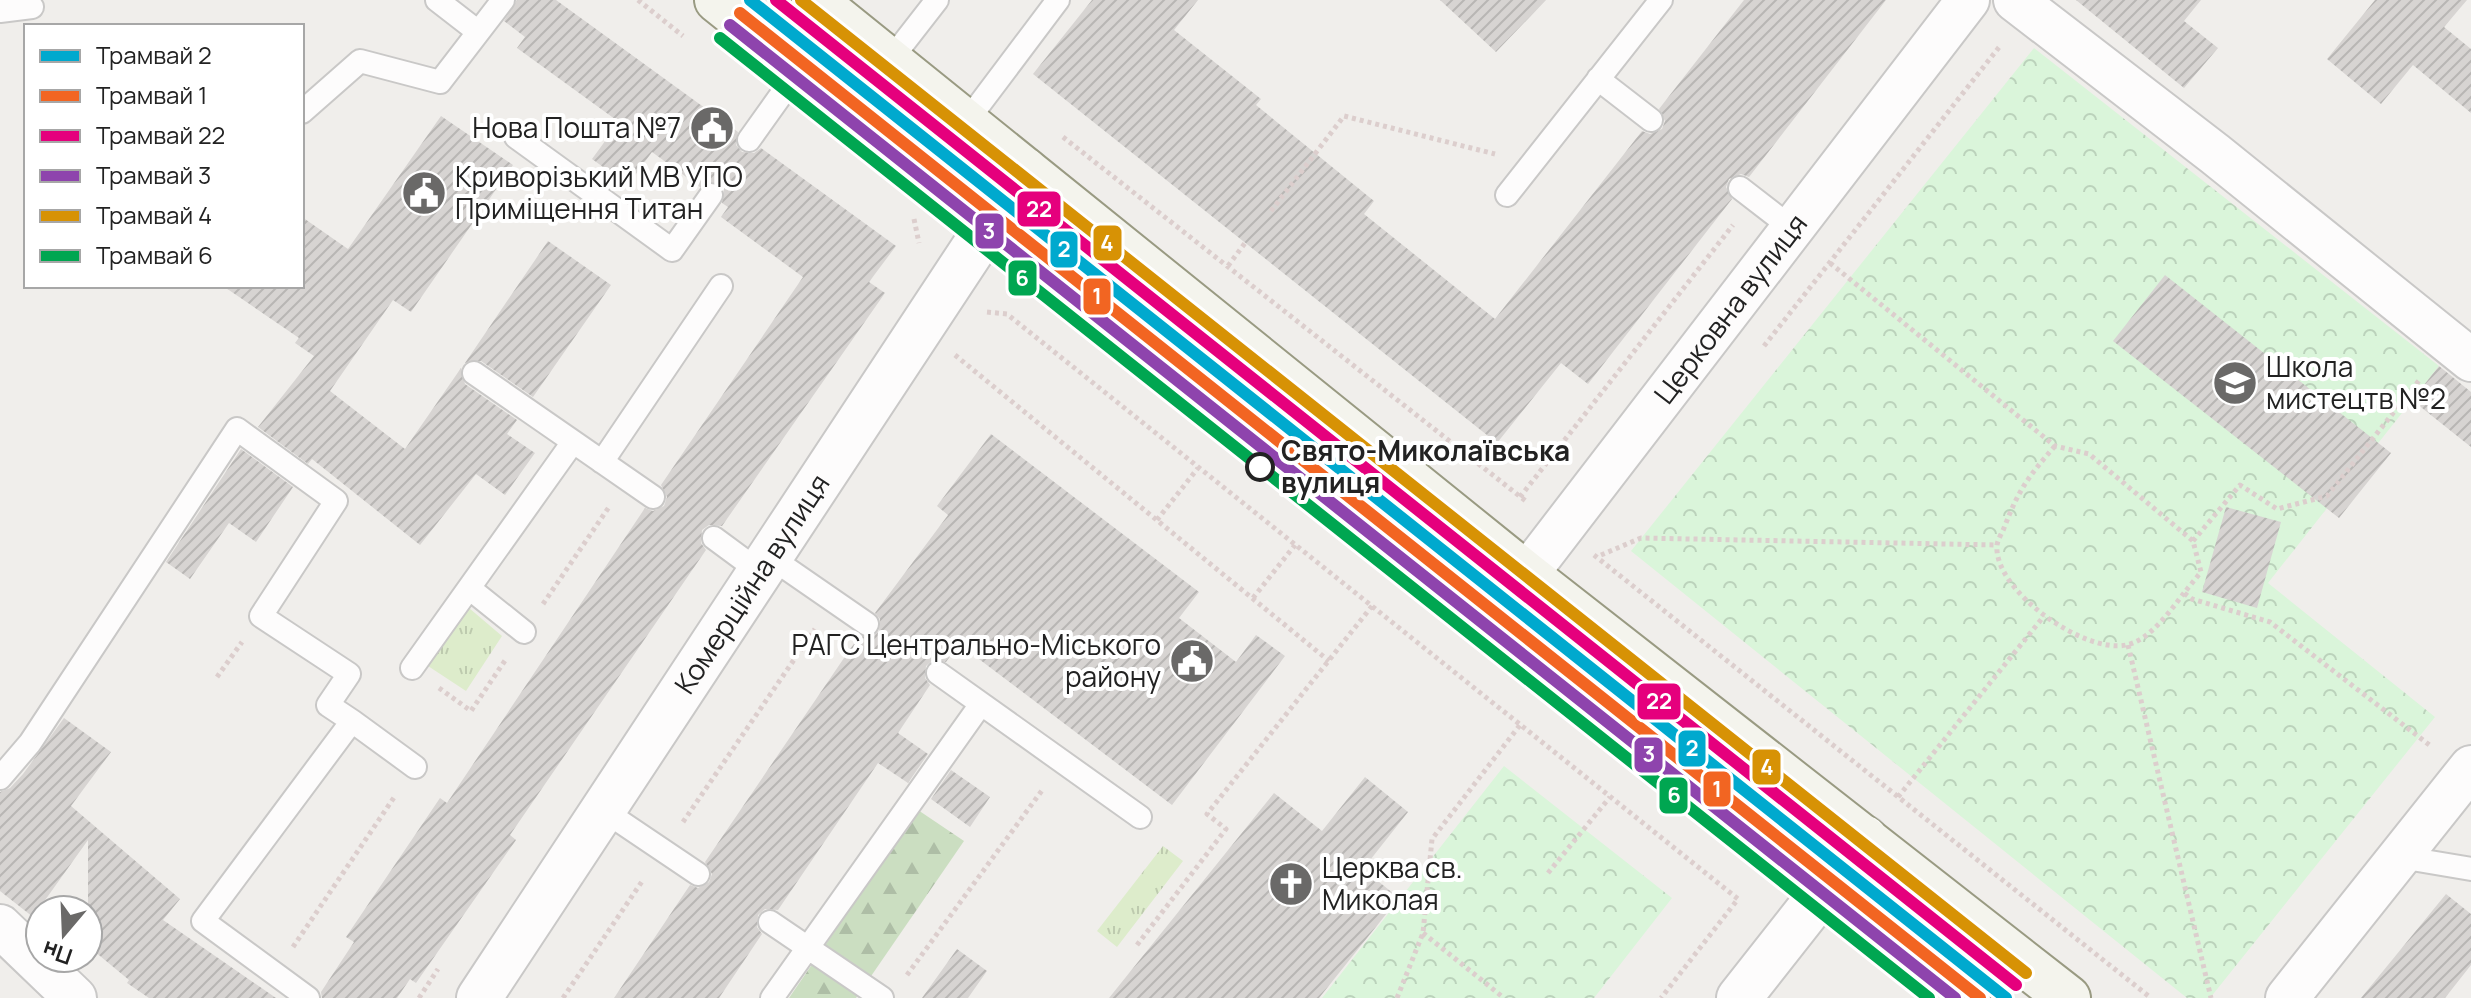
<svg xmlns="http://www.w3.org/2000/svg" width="2471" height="998" font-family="Manrope,sans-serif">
	<defs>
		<pattern id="grass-tufts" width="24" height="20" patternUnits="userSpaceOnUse" patternTransform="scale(2)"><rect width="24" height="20" fill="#ddeccb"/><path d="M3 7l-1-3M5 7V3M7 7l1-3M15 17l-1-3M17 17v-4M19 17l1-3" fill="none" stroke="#bdcaae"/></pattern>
		<pattern id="forest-firs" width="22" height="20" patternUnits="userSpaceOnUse" patternTransform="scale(2)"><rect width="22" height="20" fill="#cbdec1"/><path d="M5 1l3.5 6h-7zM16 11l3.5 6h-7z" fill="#aebea6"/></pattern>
		<pattern id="park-crowns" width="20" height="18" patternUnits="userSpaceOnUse" patternTransform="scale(2)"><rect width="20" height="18" fill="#daf5da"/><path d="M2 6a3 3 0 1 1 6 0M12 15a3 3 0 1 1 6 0" fill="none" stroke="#bbd2bb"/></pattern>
		<pattern id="building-hatch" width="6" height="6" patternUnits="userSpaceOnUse" patternTransform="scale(2)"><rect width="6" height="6" fill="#d7d4d2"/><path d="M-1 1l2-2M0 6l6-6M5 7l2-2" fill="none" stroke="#b8b6b4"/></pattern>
	</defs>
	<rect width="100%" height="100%" fill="#f0eeeb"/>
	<path fill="url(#grass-tufts)" d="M469 608 502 636 466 691 428 666Z
		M1163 846 1183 861 1117 947 1097 931Z"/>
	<path fill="url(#forest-firs)" d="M918 810 964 841 856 998H789Z"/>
	<path fill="url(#park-crowns)" d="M2034 48 2439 366 2268 583 2435 717 2210 998H2187L1631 551Z
		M1504 766 1672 898 1594 998H1322Z"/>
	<path fill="url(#building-hatch)" d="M517 0H556L738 132 736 145 742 152 754 153 761 148 896 246 869 282 885 293 722 526 709 525 702 530 701 543 706 550 510 835 516 840 416 983 410 979 397 998H322L321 992 354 942 346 937 440 798 447 803 645 508 653 511 664 506 667 497 661 485 803 277 721 217 728 207 722 203 724 190 718 183 706 182 700 187 652 152 628 185 592 159 619 122 517 48 525 37 504 21Z
		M1092 0H1198L1174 30 1261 99 1256 105 1374 201 1364 214 1495 319 1642 131 1650 134 1662 129 1665 121 1659 109 1744 0H1886L1749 177 1741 174 1729 179 1726 187 1732 199 1588 384 1561 363 1497 443 1033 74Z
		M1440 0H1546L1496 52Z
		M2076 0H2201L2184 21 2218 48 2184 88Z
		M2375 0H2467L2444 27 2471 49V113L2413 65 2381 104 2327 59Z
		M441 116 513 165 411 312 393 300 330 391 405 449 461 368 465 384 517 420 507 434 535 453 505 495 476 474 420 545 312 459 308 464 258 427 314 356 295 343 299 338 223 286H302V217L348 249Z
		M548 241 611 285 533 397 481 361 465 363Z
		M2165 275 2391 453 2339 518 2113 341Z
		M2439 366 2471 392V447L2412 400Z
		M991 434 1199 592 1179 618 1236 662 1256 635 1285 656 1172 805 959 644 946 662 933 660 926 666 925 678 930 685 898 733 928 754 908 783 878 763 778 910 765 909 758 915 757 927 762 934 719 998H614L690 885 698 888 709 882 712 874 705 862 859 636 872 637 879 631 880 619 875 613 948 515 937 506Z
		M241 449 293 487 256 542 229 523 190 579 166 562Z
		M2226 507 2281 522 2257 608 2202 592Z
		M64 718 111 752 71 806 180 899 163 920 276 998H149L127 983 129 980 88 946V840L33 917 0 891V792L10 788 23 774Z
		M951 770 990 797 970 827 931 799Z
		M1365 777 1408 812 1363 869 1399 898 1319 998H1109L1274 793 1322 831Z
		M2446 894 2471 914V965L2445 998H2361Z
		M957 949 987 971 968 998H922Z"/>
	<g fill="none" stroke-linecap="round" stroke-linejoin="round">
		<g stroke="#c9c8c7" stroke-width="26">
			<path id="service" d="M437 0 477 31
				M0 11 32 7
				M1598 79 1651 120
				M853 108 937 0
				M302 112 360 61 440 82 503 0
				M516 137 672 250 711 195
				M749 140 801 67
				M930 170 1058 0
				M1740 188 1793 229
				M1507 195 1661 0
				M474 373 653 497
				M602 462 721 286
				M714 538 760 572
				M770 557 867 624
				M469 588 524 632
				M412 668 573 442
				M938 673 1140 817
				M352 721 415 767
				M0 778 30 743 237 429 336 501 261 616 349 674 328 705 352 721 203 921 308 998
				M603 810 698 874
				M2400 857 2471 869
				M770 922 882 998
				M772 998 981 704"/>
		</g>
		<g stroke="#c9c8c7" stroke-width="46">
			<g id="minor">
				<path d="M2015 0 2215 154 2471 360"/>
				<path id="s1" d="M1493 618 1968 0"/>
				<path d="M0 926 75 998"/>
				<path d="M2287 998 2471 767"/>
			</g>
		</g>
		<g stroke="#c9c8c7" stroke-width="48">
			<g id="tertiary">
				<path id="s2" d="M479 998 1025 170"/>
				<path d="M1739 998 1865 838"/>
			</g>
		</g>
		<g stroke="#999a82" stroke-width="48">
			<path id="secondary" d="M717 0 1968 998
				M814 0 1527 575 2068 998"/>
		</g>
		<path stroke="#dccecd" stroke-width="5" stroke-dasharray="4 4" stroke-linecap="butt" d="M638 0 683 36
			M1063 137 1527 502
			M1271 211 1344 116 1495 154
			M914 219 919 243
			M1830 263 2055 446 2089 454 2193 541 2201 572 2184 593 2192 599 2270 622 2432 747
			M1228 266 1245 243
			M987 312 1007 314 1738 899 1661 998
			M1764 346 2000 46
			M955 355 1329 661
			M2055 446C2028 477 2019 489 2004 528 2002 533 1998 539 1997 545 1993 590 2084 654 2126 645 2149 641 2171 610 2184 593
			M1520 497 1733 225
			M1157 520 1198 468
			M2193 541 2240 485 2277 509 2327 496 2421 378
			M1594 555 2151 998
			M1601 555 1641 538 1997 545
			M1253 598 1295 545
			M543 604 609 507
			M2128 645 2211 998
			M217 677 242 642
			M439 688 471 711 506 659
			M1898 797 2044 616
			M683 822 815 629
			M1548 873 1610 797
			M1423 933 1504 998
			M1137 945 1226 829 1207 814 1372 606
			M293 947 395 796
			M907 975 1043 789
			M419 998 438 969
			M563 998 643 880
			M1397 998 1423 933 1432 839 1520 725"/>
		<use href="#service" stroke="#fdfcfc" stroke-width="22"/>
		<use href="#minor" stroke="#fdfcfc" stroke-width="42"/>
		<use href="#tertiary" stroke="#fdfcfc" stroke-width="44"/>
		<use href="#secondary" stroke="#f4f4ed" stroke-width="44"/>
		<g stroke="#fff" stroke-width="18">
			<path id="tram-1" d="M750 0 2006 998"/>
		</g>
		<g stroke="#fff" stroke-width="18">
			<path id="tram-2" d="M740 13 1980 998"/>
		</g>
		<g stroke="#fff" stroke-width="18">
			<path id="tram-3" d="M776 0 2016 985"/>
		</g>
		<g stroke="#fff" stroke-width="18">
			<path id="tram-4" d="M730 25 1955 998"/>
		</g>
		<g stroke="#fff" stroke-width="18">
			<path id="tram-5" d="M801 0 2026 973"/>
		</g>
		<g stroke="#fff" stroke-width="18">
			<path id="tram-6" d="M720 38 1929 998"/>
		</g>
		<use href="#tram-1" stroke="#00a9ce" stroke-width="12"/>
		<use href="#tram-2" stroke="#f26522" stroke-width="12"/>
		<use href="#tram-3" stroke="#e5007d" stroke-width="12"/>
		<use href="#tram-4" stroke="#8e44ad" stroke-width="12"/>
		<use href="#tram-5" stroke="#d79205" stroke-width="12"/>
		<use href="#tram-6" stroke="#00a651" stroke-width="12"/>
	</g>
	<defs>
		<g id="civic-disc" transform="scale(2.3)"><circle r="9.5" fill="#6a6968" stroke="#fff"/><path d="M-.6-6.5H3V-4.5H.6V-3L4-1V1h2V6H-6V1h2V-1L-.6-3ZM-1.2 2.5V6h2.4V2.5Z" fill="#fff"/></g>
		<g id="school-disc" transform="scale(2.3)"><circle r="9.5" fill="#6a6968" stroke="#fff"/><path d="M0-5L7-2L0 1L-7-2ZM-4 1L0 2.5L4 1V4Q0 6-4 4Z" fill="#fff"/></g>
		<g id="church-disc" transform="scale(2.3)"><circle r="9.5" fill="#6a6968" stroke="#fff"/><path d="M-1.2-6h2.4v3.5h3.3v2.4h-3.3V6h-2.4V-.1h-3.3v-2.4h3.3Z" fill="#fff"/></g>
	</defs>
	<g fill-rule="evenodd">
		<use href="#civic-disc" x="712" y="128"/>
		<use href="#civic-disc" x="424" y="193"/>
		<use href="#school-disc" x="2235" y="383"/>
		<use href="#civic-disc" x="1192" y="661"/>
		<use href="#church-disc" x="1291" y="884"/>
	</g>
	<circle fill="#fff" stroke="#222" stroke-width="4" cx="1260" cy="467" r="13"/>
	<g text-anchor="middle" stroke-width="8" stroke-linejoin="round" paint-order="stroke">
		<g font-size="28" fill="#222" stroke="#fff" text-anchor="start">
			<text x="681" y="138" text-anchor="end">Нова Пошта №7</text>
			<text x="455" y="187">Криворізький МВ УПО<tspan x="455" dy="32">Приміщення Титан</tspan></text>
			<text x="2266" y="377">Школа<tspan x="2266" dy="32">мистецтв №2</tspan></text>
			<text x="1161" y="655" text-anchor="end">РАГС Центрально-Міського<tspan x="1161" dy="32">району</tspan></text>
			<text x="1322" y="878">Церква св.<tspan x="1322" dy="32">Миколая</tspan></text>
		</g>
		<g font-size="28" fill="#222" stroke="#fff">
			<text dy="10" stroke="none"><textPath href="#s1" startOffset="390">Церковна вулиця</textPath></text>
			<text dy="10" stroke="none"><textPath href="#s2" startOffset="496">Комерційна вулиця</textPath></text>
		</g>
		<g font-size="28" font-weight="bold" fill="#222" stroke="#fff" text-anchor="start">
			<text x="1281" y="461">Свято-Миколаївська<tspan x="1281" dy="32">вулиця</tspan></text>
		</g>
	</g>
	<g stroke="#fff" stroke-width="3">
		<rect x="1016" y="190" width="46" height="38" rx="8" fill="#e5007d"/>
		<rect x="974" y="212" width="31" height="38" rx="8" fill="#8e44ad"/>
		<rect x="1092" y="224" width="31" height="38" rx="8" fill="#d79205"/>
		<rect x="1049" y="230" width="30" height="39" rx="8" fill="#00a9ce"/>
		<rect x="1007" y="259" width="31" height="38" rx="8" fill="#00a651"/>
		<rect x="1082" y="277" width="30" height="39" rx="8" fill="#f26522"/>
		<rect x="1636" y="682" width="46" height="39" rx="8" fill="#e5007d"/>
		<rect x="1677" y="729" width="30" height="39" rx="8" fill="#00a9ce"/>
		<rect x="1633" y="736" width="31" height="38" rx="8" fill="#8e44ad"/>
		<rect x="1751" y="748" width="31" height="38" rx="8" fill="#d79205"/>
		<rect x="1702" y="770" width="30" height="38" rx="8" fill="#f26522"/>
		<rect x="1658" y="776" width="31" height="39" rx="8" fill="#00a651"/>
	</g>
	<g font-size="22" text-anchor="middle" font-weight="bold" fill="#fff">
		<text x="1039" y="217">22</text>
		<text x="989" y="239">3</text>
		<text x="1107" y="251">4</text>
		<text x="1064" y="257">2</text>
		<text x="1022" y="286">6</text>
		<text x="1097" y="304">1</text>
		<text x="1659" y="709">22</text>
		<text x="1692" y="756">2</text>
		<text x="1649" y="762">3</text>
		<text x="1767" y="775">4</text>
		<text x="1717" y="797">1</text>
		<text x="1674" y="803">6</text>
	</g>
	<rect x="24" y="24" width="280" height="264" fill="#ffffff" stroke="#a7a7a7" stroke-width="2"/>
	<rect x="40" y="50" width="40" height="12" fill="#00a9ce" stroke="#a7a7a7" stroke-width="2"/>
	<text x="96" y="64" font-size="24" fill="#222222">Трамвай 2</text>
	<rect x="40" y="90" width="40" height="12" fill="#f26522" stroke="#a7a7a7" stroke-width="2"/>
	<text x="96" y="104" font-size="24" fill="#222222">Трамвай 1</text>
	<rect x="40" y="130" width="40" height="12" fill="#e5007d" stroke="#a7a7a7" stroke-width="2"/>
	<text x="96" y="144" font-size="24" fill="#222222">Трамвай 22</text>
	<rect x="40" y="170" width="40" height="12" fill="#8e44ad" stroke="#a7a7a7" stroke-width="2"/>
	<text x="96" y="184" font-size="24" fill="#222222">Трамвай 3</text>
	<rect x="40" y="210" width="40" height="12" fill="#d79205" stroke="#a7a7a7" stroke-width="2"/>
	<text x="96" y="224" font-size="24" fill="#222222">Трамвай 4</text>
	<rect x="40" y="250" width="40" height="12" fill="#00a651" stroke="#a7a7a7" stroke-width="2"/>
	<text x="96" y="264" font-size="24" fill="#222222">Трамвай 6</text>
	<g transform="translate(64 934) rotate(199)"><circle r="38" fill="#ffffff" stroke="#a7a7a7" stroke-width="2"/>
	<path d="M0-6L14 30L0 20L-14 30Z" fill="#6a6968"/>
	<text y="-12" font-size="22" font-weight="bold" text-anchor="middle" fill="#222222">Пн</text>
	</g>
</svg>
